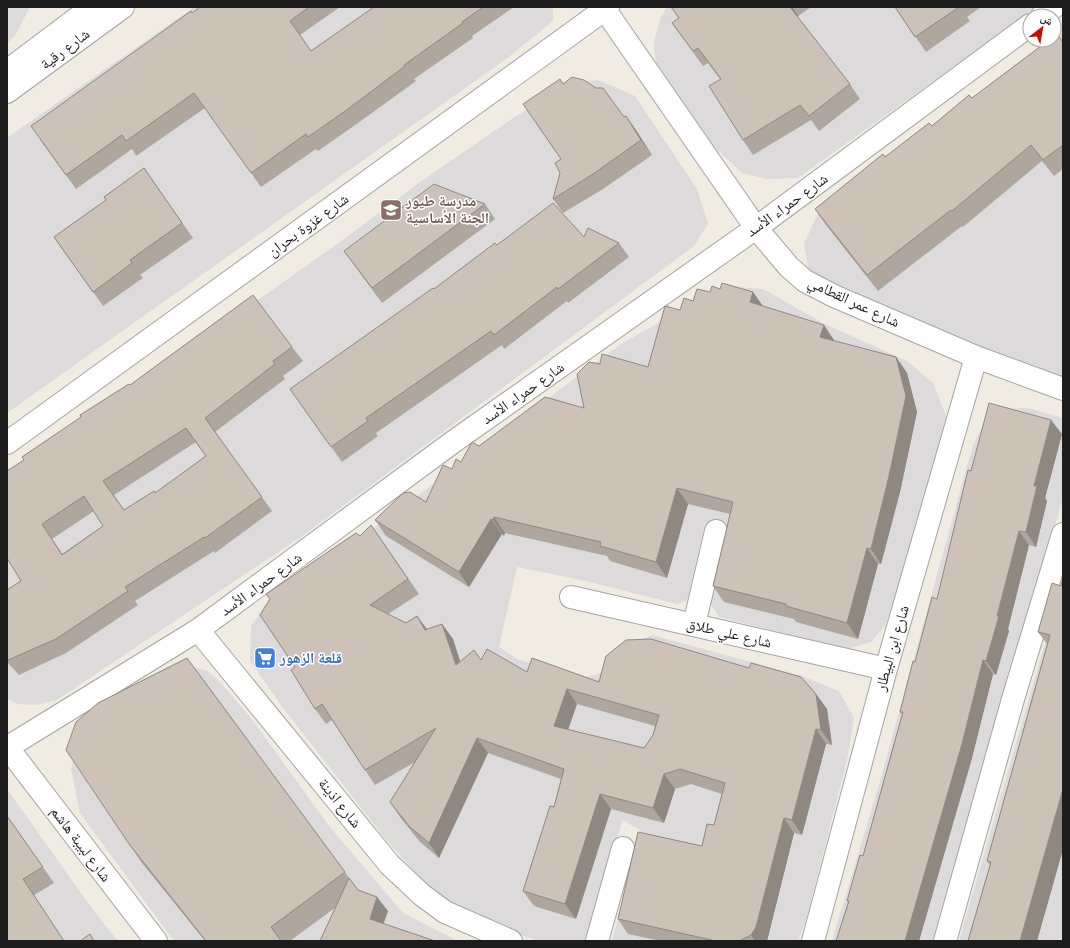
<svg xmlns="http://www.w3.org/2000/svg" width="1070" height="948" font-family="Mulish,'Noto Naskh Arabic',sans-serif">
	<rect width="100%" height="100%" fill="#f0ece2"/>
	<path fill="#dcdada" d="M7 7H30L15 36 7 43Z
		M194 7H553V21L506 59 7 413V138Z
		M667 7H1037L798 178 766 179 742 173 711 144 656 64 654 42 661 17Z
		M1063 30V381L825 283 809 271 804 244 818 213 1054 40V37Z
		M598 80 635 96 697 189 708 224 694 246 305 534 57 700 36 705 18 704 7 699V477L340 242 423 180 512 119 568 83Z
		M724 286 763 289 823 323 907 361 933 383 947 418 913 541 885 626 871 642 848 649 719 617 710 603 730 528 705 523 687 601 677 604 586 581 517 567 499 647 519 660 586 677 600 673 623 647 652 635 802 676 839 691 854 718 847 760 806 920 798 941H612L641 831 623 820 599 894 590 934 584 941H538L457 911 428 887 384 837 284 709 250 661 251 626 269 600 385 520 621 344Z
		M1027 408 1063 418V497L940 941H832L880 781 973 445 987 419 1004 409Z
		M1063 580V941H959Z
		M188 665 207 671 220 682 251 718 329 826 403 913 458 941H174L80 813 71 769 80 734Z
		M7 789 93 910 118 941H7Z"/>
	<g fill="none" stroke-linecap="round" stroke-linejoin="round">
		<g stroke="#a4a4a4" stroke-width="24">
			<path id="minor" d="M603 7 756 228 789 267 805 281 834 296 976 357 1063 389
				M1042 16 1054 7
				M7 71 92 7
				M7 92 123 7
				M7 443 608 7
				M571 597 886 669
				M694 625 716 531
				M198 630 390 865 422 895 445 912 511 941
				M7 747 156 941
				M8 747 198 630 453 442 756 228 1030 25
				M597 941 623 848
				M813 941 886 669 976 357
				M945 941 1013 699 1063 534"/>
		</g>
		<use href="#minor" stroke="#fff" stroke-width="22"/>
	</g>
	<path fill="#afa79e" fill-rule="evenodd" d="M200 7H340L300 35 311 51 374 7H514L472 36 473 38 414 79 416 81 358 123 318 151 316 149 261 187 205 108 136 156 132 149 76 189 41 141 192 13Z
		M671 7H811L798 16 797 17 850 84 860 99 819 131 811 120 753 155 743 140 720 79 708 63 703 66 672 23 679 18Z
		M895 7H981L967 17 970 21 926 52Z
		M1063 42V169L1054 176 1042 161 963 227 962 226 878 291 826 225 815 209 885 157 972 98Z
		M563 84 624 117 626 116 652 155 603 189 563 213 553 199 560 173 561 159Z
		M144 168 193 238 140 275 143 278 103 306 54 237 106 200Z
		M485 204 495 219 382 303 344 251Z
		M584 237 619 243 629 257 568 303 567 301 504 349 502 345 376 433 378 436 342 462 290 389 497 245Z
		M720 289 753 292 763 306 834 340V341L896 357 907 373 917 412 900 492 881 564H878L858 639 796 622 794 619 724 602 713 586 730 514 688 504 667 578 610 561 607 556 505 533 504 536 502 534 469 587 386 536 375 520 426 502 452 469 461 462 479 446 584 408 600 364 648 367 680 310 693 301 710 292Z
		M292 347 303 361 283 376 285 379 215 432 272 511 215 553 214 551 135 601 138 605 66 653 19 675 7 662V590L21 581 24 460ZM196 442 206 457 155 493 124 510 114 495ZM94 511 103 526 62 554 52 539Z
		M1062 434 1045 498 1047 501 1036 547 1029 545 1008 629 1009 631 996 675 993 674 972 758 919 941H836L848 902 847 901 863 856 902 714 900 712 915 662 937 599 971 471Z
		M371 525 419 594 388 614 406 623 417 616 427 629 442 624 453 639 460 661 481 660 527 672 599 682 816 694 827 709 832 745 826 744 802 835 794 833 767 941H661L628 934 618 919 702 846 714 825 722 794 691 784 675 789 664 823 611 809 576 919 534 906 523 891 554 807 561 779 488 753 439 858 419 841 400 817 390 802 415 762 375 785 332 720 326 724 315 709 295 667 360 536ZM577 704 655 726 653 735 644 748 568 730Z
		M1061 586 1063 849 1037 941H968L990 865 987 861 1047 644 1038 632Z
		M187 658 358 890 388 911 383 924 320 941 336 907 290 941H205L142 863 129 844Z
		M7 816 54 883 34 895 7 941Z"/>
	<path fill="#8f8881" d="M789 7H792L798 16 797 18Z
		M626 116 636 130 652 155 641 140Z
		M753 292 764 308 750 302Z
		M824 325 834 340 831 353 820 337Z
		M896 357 907 373 917 412 900 492 881 564 871 549Z
		M1051 420 1062 434 1045 498 1047 501 1036 547 1026 532 1034 486Z
		M677 488 688 504 667 578 656 562Z
		M494 517 505 533 504 536 493 520Z
		M491 519 502 534 469 587 459 572Z
		M42 524 72 569 62 555Z
		M1019 531 1029 545 1008 629 1009 631 996 675 986 661Z
		M867 548 878 564 858 639 847 623Z
		M417 616 428 631 425 630Z
		M442 624 453 639 466 680 456 665Z
		M983 660 993 674 972 758 919 941H905Z
		M567 689 577 704 564 741 554 726Z
		M816 694 827 709 832 745 821 730Z
		M816 729 826 744 802 835 792 820Z
		M477 738 488 753 439 858 429 843Z
		M664 774 675 789 664 823 653 808Z
		M1063 789V849L1037 941H1020Z
		M600 794 611 809 576 919 565 904Z
		M784 818 794 833 767 941H755L751 935Z
		M23 879 34 895 64 941Z
		M377 897 388 911 380 934 370 919Z"/>
	<path fill="#ccc2b8" stroke="#8f8881" fill-rule="evenodd" d="M200 7H309L290 21 311 51 374 7H483L462 22 463 23 404 65 405 66 348 109 308 137 306 134 251 173 194 93 126 141 122 135 66 175 31 126 191 11 192 13Z
		M671 7H790L850 84 809 116 800 105 743 140 709 86 721 79 698 48 693 51 672 23 679 18Z
		M895 7H959L915 37Z
		M1057 34 1063 42V145L1043 160 1031 145 952 211 951 210 867 275 815 209 883 154 885 157 929 123 932 126 969 95 972 98 1049 40H1054V37Z
		M572 77 584 80 596 88H603L624 117 626 116 641 140 593 174 553 199 560 173 555 163 561 159 523 104 560 79 563 84Z
		M144 168 182 223 130 260 132 263 93 292 54 237 106 200 104 197Z
		M434 184 485 204 372 288 344 251Z
		M553 203 584 237 588 228 619 243 558 289 557 287 494 335 491 331 366 418 368 421 331 447 290 389 433 288 434 289 495 243 497 245Z
		M722 283 753 292 750 302 824 325 820 337 896 357 906 396 889 476 871 549 867 548 847 623 786 606V604L713 586 733 502 677 488 656 562 600 546 601 542 494 517 493 520 491 519 459 572 375 520 403 493 410 492 426 502 443 465 452 469 456 459 461 462 472 442 479 446 545 397 584 408 577 374 589 362 600 364 602 354 648 367 665 306 680 310 684 298 693 301 697 289 710 292 712 286 720 289Z
		M253 295 292 347 273 361 275 364 205 418 262 497 205 538 204 537 125 587 128 591 56 639 8 660 7 659V590L21 581 7 558V471L24 460 22 457 81 417 80 415 129 384 130 385ZM186 428 206 456 155 493 154 491 124 510 103 481ZM84 496 103 526 62 555 42 524Z
		M989 403 1051 420 1034 486H1037L1026 532 1019 531 997 616H999L986 661 983 660 962 744 905 941H836L849 901H847L860 855 863 856 903 712H900L913 661 915 662 932 597 937 599 968 470 971 471Z
		M371 525 408 579 370 605 406 623 417 616 425 630 442 624 456 665 474 650 481 660 487 649 527 672 532 658 599 682 606 656 626 640 651 639 749 668 751 663 801 677 816 694 821 730 816 729 792 820 784 818 756 927 751 935 739 941H716L618 919 638 832 702 846 707 824 714 825 725 783 680 769 664 774 653 808 600 794 565 904 523 891 550 806 554 807 564 769 477 738 429 843 409 826 390 802 436 728 365 770 322 704 315 709 291 670 295 667 260 615 270 599 266 594 356 533 360 536ZM567 689 659 715 653 735 644 748 554 726Z
		M1063 577V789L1020 941H968L991 862 987 861 1050 635 1038 632 1052 583 1061 586Z
		M187 658 345 872 271 927 281 941H206L129 844 66 750 76 722 98 703Z
		M7 816 43 867 23 879 64 941H7Z
		M349 878 358 890 377 897 370 919 435 941H320Z
		M90 934 94 941H80Z"/>
	<defs>
		<g id="school-square" transform="scale(1.15)"><rect x="-9" y="-9" width="18" height="18" rx="4" fill="#8d6e63" stroke="#fff"/><path d="M0-5L7-2L0 1L-7-2ZM-4 1L0 2.5L4 1V4Q0 6-4 4Z" fill="#fff"/></g>
		<g id="supermarket-square" transform="scale(1.15)"><rect x="-9" y="-9" width="18" height="18" rx="4" fill="#3f7fe0" stroke="#fff"/><path d="M-6-5.5h2.5l.6 2H6L4.5 2H-2.5L-4.4-4H-6ZM-1.5 3.2a1.3 1.3 0 1 0 .1 0ZM3 3.2a1.3 1.3 0 1 0 .1 0Z" fill="#fff"/></g>
	</defs>
	<g fill-rule="evenodd">
		<use href="#school-square" x="391" y="210"/>
		<use href="#supermarket-square" x="265" y="658"/>
	</g>
	<g text-anchor="middle" stroke-width="3" stroke-linejoin="round" paint-order="stroke">
		<g font-size="15" fill="#1d1d1d" stroke="#fff">
			<text transform="translate(65 49) rotate(-37)" y="5">شارع رقية</text>
			<text transform="translate(787 205) rotate(-36)" y="5">شارع حمراء الأسد</text>
			<text transform="translate(308 225) rotate(-36)" y="5">شارع غزوة بحران</text>
			<text transform="translate(854 302) rotate(25)" y="5">شارع عمر القطامي</text>
			<text transform="translate(523 393) rotate(-35)" y="5">شارع حمراء الأسد</text>
			<text transform="translate(261 584) rotate(-36)" y="5">شارع حمراء الأسد</text>
			<text transform="translate(729 633) rotate(13)" y="5">شارع علي طلاق</text>
			<text transform="translate(892 648) rotate(-74)" y="5">شارع ابن البيطار</text>
			<text transform="translate(340 803) rotate(51)" y="5">شارع اذينة</text>
			<text transform="translate(81 844) rotate(53)" y="5">شارع لبيبة هاشم</text>
		</g>
		<g font-size="15" font-weight="bold" fill="#785e54" stroke="#fff" text-anchor="start">
			<text x="406" y="206">مدرسة طيور<tspan x="406" dy="17">الجنة الأساسية</tspan></text>
		</g>
		<g font-size="15" font-weight="bold" fill="#366cbe" stroke="#fff" text-anchor="start">
			<text x="280" y="663">قلعة الزهور</text>
		</g>
	</g>
	<rect width="1070" height="948" fill="none" stroke="#1d1d1d" stroke-width="16"/>
	<g transform="translate(1042 28) rotate(31)"><circle r="19" fill="#ffffff" stroke="#a5a5a5"/>
	<path d="M0-3L7 15L0 10L-7 15Z" fill="#cb0b00"/>
	<text y="-6" font-size="11" font-weight="bold" text-anchor="middle" fill="#1d1d1d">ش</text>
	</g>
</svg>
